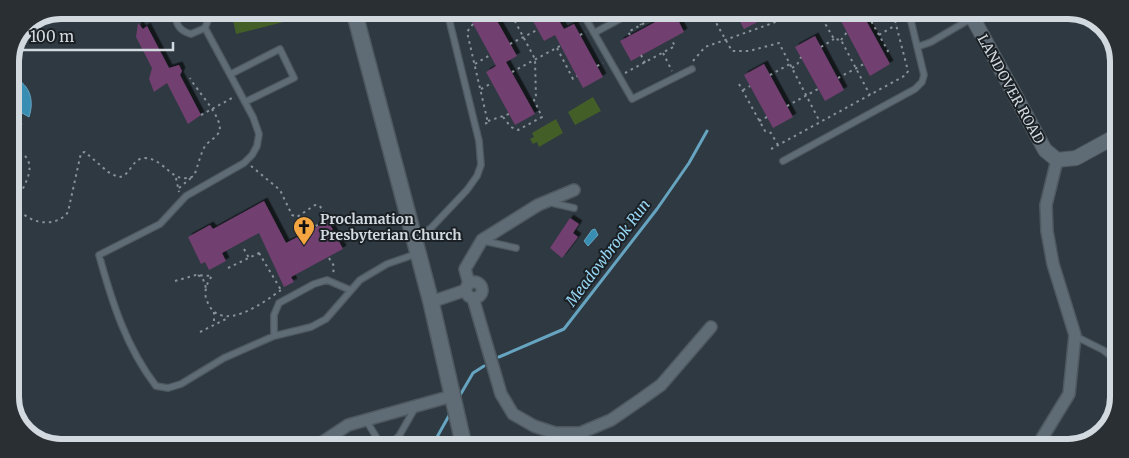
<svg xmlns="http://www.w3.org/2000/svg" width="1129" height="458" font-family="Merriweather,serif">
	<defs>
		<filter id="shadow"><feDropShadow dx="3.5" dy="-3.5" stdDeviation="0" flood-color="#0009"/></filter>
	</defs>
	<rect width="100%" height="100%" fill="#2e3942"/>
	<path fill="#435e27" d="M231 11H314L315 14 236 34Z
		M593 97 601 111 575 125 568 112Z
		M556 119 563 133 539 147 537 142 533 144 530 139 534 137 532 133Z"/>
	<path fill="#388db2" stroke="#66a4c0" d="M10 76C29 82 35 99 29 117L10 106Z
		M595 229 598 235 588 246 584 241 592 230Z"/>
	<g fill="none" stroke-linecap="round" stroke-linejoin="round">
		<path stroke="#66a4c0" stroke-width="3" d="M499 357 564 329 657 209 689 163 707 131
			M459 397 473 373 484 366
			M432 446 451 412"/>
	</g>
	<path fill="#713f6f" filter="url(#shadow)" d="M466 11 492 12 517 56 506 62 535 114 515 125 486 72 496 66Z
		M528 12H554L564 29 574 24 603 77 583 88 555 35 544 41Z
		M674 12 684 32 631 61 620 41Z
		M735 12 759 13H775L744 29Z
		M856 13H862L890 64 870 76 841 21Z
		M138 23 143 29 147 26 169 68 179 65 182 71 180 75 201 115 188 124 167 83 154 92 149 79 152 68 136 37Z
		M815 36 844 90 825 101 795 47Z
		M764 64 793 117 773 128 744 75Z
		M264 201 286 243 328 221 343 249 291 277 294 282 284 287 259 233 222 253 226 261 209 270 205 262 201 264 188 237 210 225 213 229Z
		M570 218 579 224 573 233 578 237 562 258 550 248Z"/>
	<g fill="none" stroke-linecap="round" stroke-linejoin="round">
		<g stroke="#4e585f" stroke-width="8">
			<path id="service" d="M178 10C173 22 179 31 191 34L205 28 209 18 207 11
				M582 12 632 99 692 69
				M205 28 253 117 259 134 257 146 252 155 244 163 186 196 160 224 99 255C112 302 126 347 156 386L168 388 181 384 224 358 274 336 311 327 326 319 360 280 387 264 416 254
				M594 33 620 19 616 12
				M917 47 931 42 972 18
				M231 74 280 49 294 78 245 102
				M783 161 915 89 922 82 924 75 909 13
				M552 203 574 208
				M416 238 431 228 467 190 477 176 481 165 479 141 447 11
				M484 241 516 248
				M274 336V315L279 303 314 284 327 280 350 290
				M1075 336 1103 350 1116 360
				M366 420 378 440 392 442 399 436 415 408"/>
		</g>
		<g stroke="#4e585f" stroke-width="14">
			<path id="minor" d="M466 290a8 8 0 1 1 16 0a8 8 0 1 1-16 0Z
				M469 284 465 269 482 240 538 205 574 190
				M473 298 501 394 513 414 534 426 555 433H580L611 420 640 400 661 385 711 327
				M431 302 466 290
				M318 445 348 425 452 396
				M1036 448 1069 394 1075 335 1053 264 1047 231 1046 205 1057 160"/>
		</g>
		<g stroke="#4e585f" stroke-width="16">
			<path id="tertiary" d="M970 13 1045 150 1057 160 1076 158 1118 135"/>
		</g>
		<g stroke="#4e585f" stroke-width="18">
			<path id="secondary" d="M354 11 431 302 464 446"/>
		</g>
		<path stroke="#889198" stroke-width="2" stroke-dasharray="2.5 4" stroke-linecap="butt" d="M563 12 567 19
			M635 12 641 25
			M710 12 732 51H749L779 43 820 122
			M819 13 834 39 841 40 870 95
			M494 14 498 12
			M558 19 564 15
			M867 21 870 19 888 51 884 53
			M473 24 467 32 488 123 482 124
			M580 35 586 32
			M630 35 628 32 659 15 661 18
			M879 35 896 25
			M841 40 847 32
			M510 44 537 30
			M821 47 834 39
			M557 48 573 79 577 76
			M663 53 672 71
			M641 55 645 63
			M693 61 705 47 773 23 792 13
			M475 64 490 55
			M597 66 603 63
			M792 68 797 65 801 57
			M512 72 560 46
			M625 73 675 46 671 39
			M770 75 790 64
			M838 78 864 64
			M739 84 765 131 771 133 778 145
			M481 89 492 83
			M743 90 750 86
			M787 106 818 89
			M10 108C30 121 18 129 14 146 17 151 22 153 26 157 37 172 19 190 17 205 25 224 56 229 68 212L81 153 85 152 108 172 118 177C131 177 131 158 145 158 166 159 172 186 194 176 198 166 200 155 205 146 209 141 217 137 219 132 225 119 196 90 190 78
			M201 115 234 97
			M503 117 511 127 518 130 542 117 534 100 536 99 535 59 510 12
			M488 121 509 114
			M759 121 767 117
			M771 149 906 75 908 71 893 13
			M251 166 280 190 292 215 297 217 315 205 320 206 327 220 310 229
			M176 178 179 192
			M179 188 191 178
			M244 249 249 258
			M259 253 281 290
			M329 258 334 266 333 275
			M228 268 263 251
			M198 275 203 279 206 288
			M175 281 196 275 212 276C207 282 203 293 207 301 220 335 263 303 281 290
			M214 312V324
			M200 332 228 318"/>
		<use href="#service" stroke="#5f6b75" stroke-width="5.5"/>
		<use href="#minor" stroke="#5f6b75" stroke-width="11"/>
		<use href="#tertiary" stroke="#5f6b75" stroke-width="14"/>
		<use href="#secondary" stroke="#5f6b75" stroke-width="15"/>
	</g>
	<defs>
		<g id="church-pin" transform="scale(1.125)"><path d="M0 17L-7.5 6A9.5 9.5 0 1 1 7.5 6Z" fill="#f2a541" stroke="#1a2024"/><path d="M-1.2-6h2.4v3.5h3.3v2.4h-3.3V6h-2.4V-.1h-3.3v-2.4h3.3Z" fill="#111"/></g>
	</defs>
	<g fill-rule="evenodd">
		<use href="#church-pin" x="304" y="227"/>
	</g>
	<g text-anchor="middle" stroke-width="4" stroke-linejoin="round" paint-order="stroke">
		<g font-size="14" fill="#d2d9df" stroke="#1a2024">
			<text transform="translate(1011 89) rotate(61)" y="5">LANDOVER ROAD</text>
		</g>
		<g font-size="14" font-weight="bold" fill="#d2d9df" stroke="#1a2024" text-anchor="start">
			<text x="320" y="224">Proclamation<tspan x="320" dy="16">Presbyterian Church</tspan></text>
		</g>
		<g font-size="15" font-style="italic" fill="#96d5f3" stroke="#1a2024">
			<text transform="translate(608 253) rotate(-53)" y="5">Meadowbrook Run</text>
		</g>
	</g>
	<path d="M0 0H1129V458H0ZM61 19H1068A42 42 0 0 1 1110 61V397A42 42 0 0 1 1068 439H61A42 42 0 0 1 19 397V61A42 42 0 0 1 61 19Z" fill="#292f33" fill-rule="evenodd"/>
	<path fill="none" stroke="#d2d9df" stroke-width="6" d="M61 19H1068A42 42 0 0 1 1110 61V397A42 42 0 0 1 1068 439H61A42 42 0 0 1 19 397V61A42 42 0 0 1 61 19Z"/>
	<path d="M22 42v8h151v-8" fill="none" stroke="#d2d9df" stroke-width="2.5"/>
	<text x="30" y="42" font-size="15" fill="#d2d9df" stroke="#1a2024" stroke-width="4" paint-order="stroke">100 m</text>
</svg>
